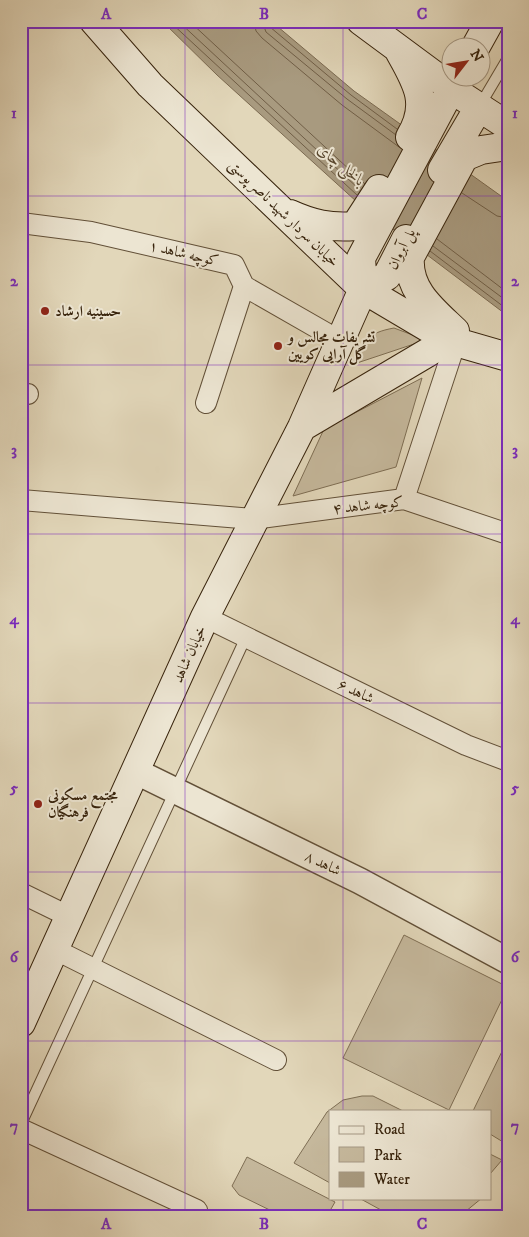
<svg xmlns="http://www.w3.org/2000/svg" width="529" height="1237" font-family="'IM FELL DW Pica',Amiri,serif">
	<rect width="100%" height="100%" fill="#e2d7ba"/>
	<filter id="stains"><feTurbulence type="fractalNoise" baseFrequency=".004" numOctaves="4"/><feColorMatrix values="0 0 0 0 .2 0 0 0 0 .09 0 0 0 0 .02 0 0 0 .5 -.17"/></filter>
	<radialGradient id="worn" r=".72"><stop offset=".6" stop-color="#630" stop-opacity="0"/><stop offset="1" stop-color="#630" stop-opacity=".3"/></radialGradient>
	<path fill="#c5b89c" stroke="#7e6e54" d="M394 328 426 340 354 364C365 340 367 333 394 328Z
		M422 378 396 467 293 496 324 429Z
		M404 935 508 987 449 1110 343 1058Z
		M508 1039V1145L490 1134V1111H473Z
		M362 1096H373L403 1111H330V1183L294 1163 327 1112 343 1100Z
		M490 1154 502 1160 490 1174Z
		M247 1157 335 1202 327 1216H282L239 1195 232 1186Z
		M359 1198H482L460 1216H392Z"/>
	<path fill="#a89a7f" stroke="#7b6a51" d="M162 21H271L354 91 508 201V316L357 202 217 75Z"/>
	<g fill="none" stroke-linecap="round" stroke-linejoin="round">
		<path stroke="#705e46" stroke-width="1" d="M169 21 357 195
			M178 21 360 190
			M189 21 365 184
			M254 21 256 31 262 38 342 105 399 147
			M262 21 266 32 347 99 396 135
			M268 21 270 27 351 95 397 129
			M462 193 497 216 508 218
			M437 239 508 293
			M433 246 508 302
			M430 251 508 310"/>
		<g stroke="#625038" stroke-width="12">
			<path id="service" d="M479 107 508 58
				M21 1124 246 637"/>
		</g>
		<g stroke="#625038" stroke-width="22">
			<path id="minor" d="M21 223 91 232 234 265 244 286 340 341
				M21 394H28
				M206 403 244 286
				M404 499 456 341
				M21 500 253 519 404 499 508 534
				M205 617 466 745 508 761
				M21 893 70 917
				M56 950 276 1060
				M21 1129 197 1210"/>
		</g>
		<g stroke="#625038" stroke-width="28">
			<path id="tertiary" d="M135 771 360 881 508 961"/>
		</g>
		<g stroke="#37230c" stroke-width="30">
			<path id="secondary" d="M94 21 150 85 363 289 449 340 508 357
				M361 21 465 98 508 126
				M475 48 490 21
				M398 49C416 81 431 103 410 137
				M442 170 479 107
				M290 214C312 224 330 228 355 226L379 189
				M363 289 387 276 406 239
				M455 331C433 310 407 290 410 257L464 157 481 150 508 146
				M302 427 449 340
				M21 1023 205 617 302 427 340 341 363 289 361 258 457 78"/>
		</g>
		<use href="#service" stroke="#ece5d2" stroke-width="10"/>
		<use href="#minor" stroke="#ece5d2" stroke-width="20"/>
		<use href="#tertiary" stroke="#ece5d2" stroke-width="25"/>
		<use href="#secondary" stroke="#ece5d2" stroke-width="28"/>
	</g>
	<path fill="none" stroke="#7b2cbf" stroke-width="1" stroke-opacity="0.55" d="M185 21V1216M343 21V1111M21 196H508M21 365H508M21 534H508M21 703H508M21 872H508M21 1041H508M343 1198V1216"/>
	<g fill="#8f2418" stroke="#ece5d2" stroke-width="2">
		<circle cx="45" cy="311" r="5"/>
		<circle cx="278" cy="346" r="5"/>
		<circle cx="38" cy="804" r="5"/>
	</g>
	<g text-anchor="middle" stroke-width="4" stroke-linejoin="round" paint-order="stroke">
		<g font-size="15" fill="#37230c" stroke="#ece5d2">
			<text transform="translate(284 213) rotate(44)" y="5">خیابان سردار شهید ناصر پوستی</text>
			<text transform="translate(401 249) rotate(-63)" y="5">پل آبروان</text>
			<text transform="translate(184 253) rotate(13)" y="5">کوچه شاهد ۱</text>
			<text transform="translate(368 505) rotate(-6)" y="5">کوچه شاهد ۴</text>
			<text transform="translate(189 654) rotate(-66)" y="5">خیابان شاهد</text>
			<text transform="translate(356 691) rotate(26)" y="5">شاهد ۶</text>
			<text transform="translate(323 863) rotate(26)" y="5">شاهد ۸</text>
		</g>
		<g font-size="15" font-weight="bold" fill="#37230c" stroke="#ece5d2" text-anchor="start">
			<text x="55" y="316">حسینیه ارشاد</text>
			<text x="288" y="342">تشریفات مجالس و<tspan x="288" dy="17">گل آرایی کویین</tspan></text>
			<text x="48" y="800">مجتمع مسکونی<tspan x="48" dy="17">فرهنگیان</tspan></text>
		</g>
		<g font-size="16" font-style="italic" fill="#59472e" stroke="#ece5d2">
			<text transform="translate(342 164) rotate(40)" y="6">بالخلی چای</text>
		</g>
	</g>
	<rect width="529" height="1237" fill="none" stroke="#e2d7ba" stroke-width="55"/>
	<rect x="329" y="1110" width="162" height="90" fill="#ece5d2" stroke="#a49783"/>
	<rect x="339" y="1126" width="25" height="8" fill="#ece5d2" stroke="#a49783"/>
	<text x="374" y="1134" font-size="15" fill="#37230c">Road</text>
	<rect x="339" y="1147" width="25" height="15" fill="#c5b89c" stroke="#a49783"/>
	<text x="374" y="1160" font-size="15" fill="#37230c">Park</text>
	<rect x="339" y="1172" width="25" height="15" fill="#a89a7f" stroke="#a49783"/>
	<text x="374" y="1184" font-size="15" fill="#37230c">Water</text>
	<g transform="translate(466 62) rotate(59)"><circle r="24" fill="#ece5d2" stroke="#a49783"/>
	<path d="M0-4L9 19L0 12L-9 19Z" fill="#8f2418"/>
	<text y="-8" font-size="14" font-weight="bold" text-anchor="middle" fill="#37230c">N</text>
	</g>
	<rect x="28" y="28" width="474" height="1182" fill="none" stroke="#7b2cbf" stroke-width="2"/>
	<g font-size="16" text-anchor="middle" font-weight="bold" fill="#7b2cbf">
		<text x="106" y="19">A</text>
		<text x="264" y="19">B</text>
		<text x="422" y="19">C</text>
		<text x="14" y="118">1</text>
		<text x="515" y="118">1</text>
		<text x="14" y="286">2</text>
		<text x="515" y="286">2</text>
		<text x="14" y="455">3</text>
		<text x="515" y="455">3</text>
		<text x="14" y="624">4</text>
		<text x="515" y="624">4</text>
		<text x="14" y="793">5</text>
		<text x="515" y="793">5</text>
		<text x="14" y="962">6</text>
		<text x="515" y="962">6</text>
		<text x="14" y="1131">7</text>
		<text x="515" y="1131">7</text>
		<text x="106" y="1229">A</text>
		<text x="264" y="1229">B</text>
		<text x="422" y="1229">C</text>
	</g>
	<rect width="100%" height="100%" filter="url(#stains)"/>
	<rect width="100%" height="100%" fill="url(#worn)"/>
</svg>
